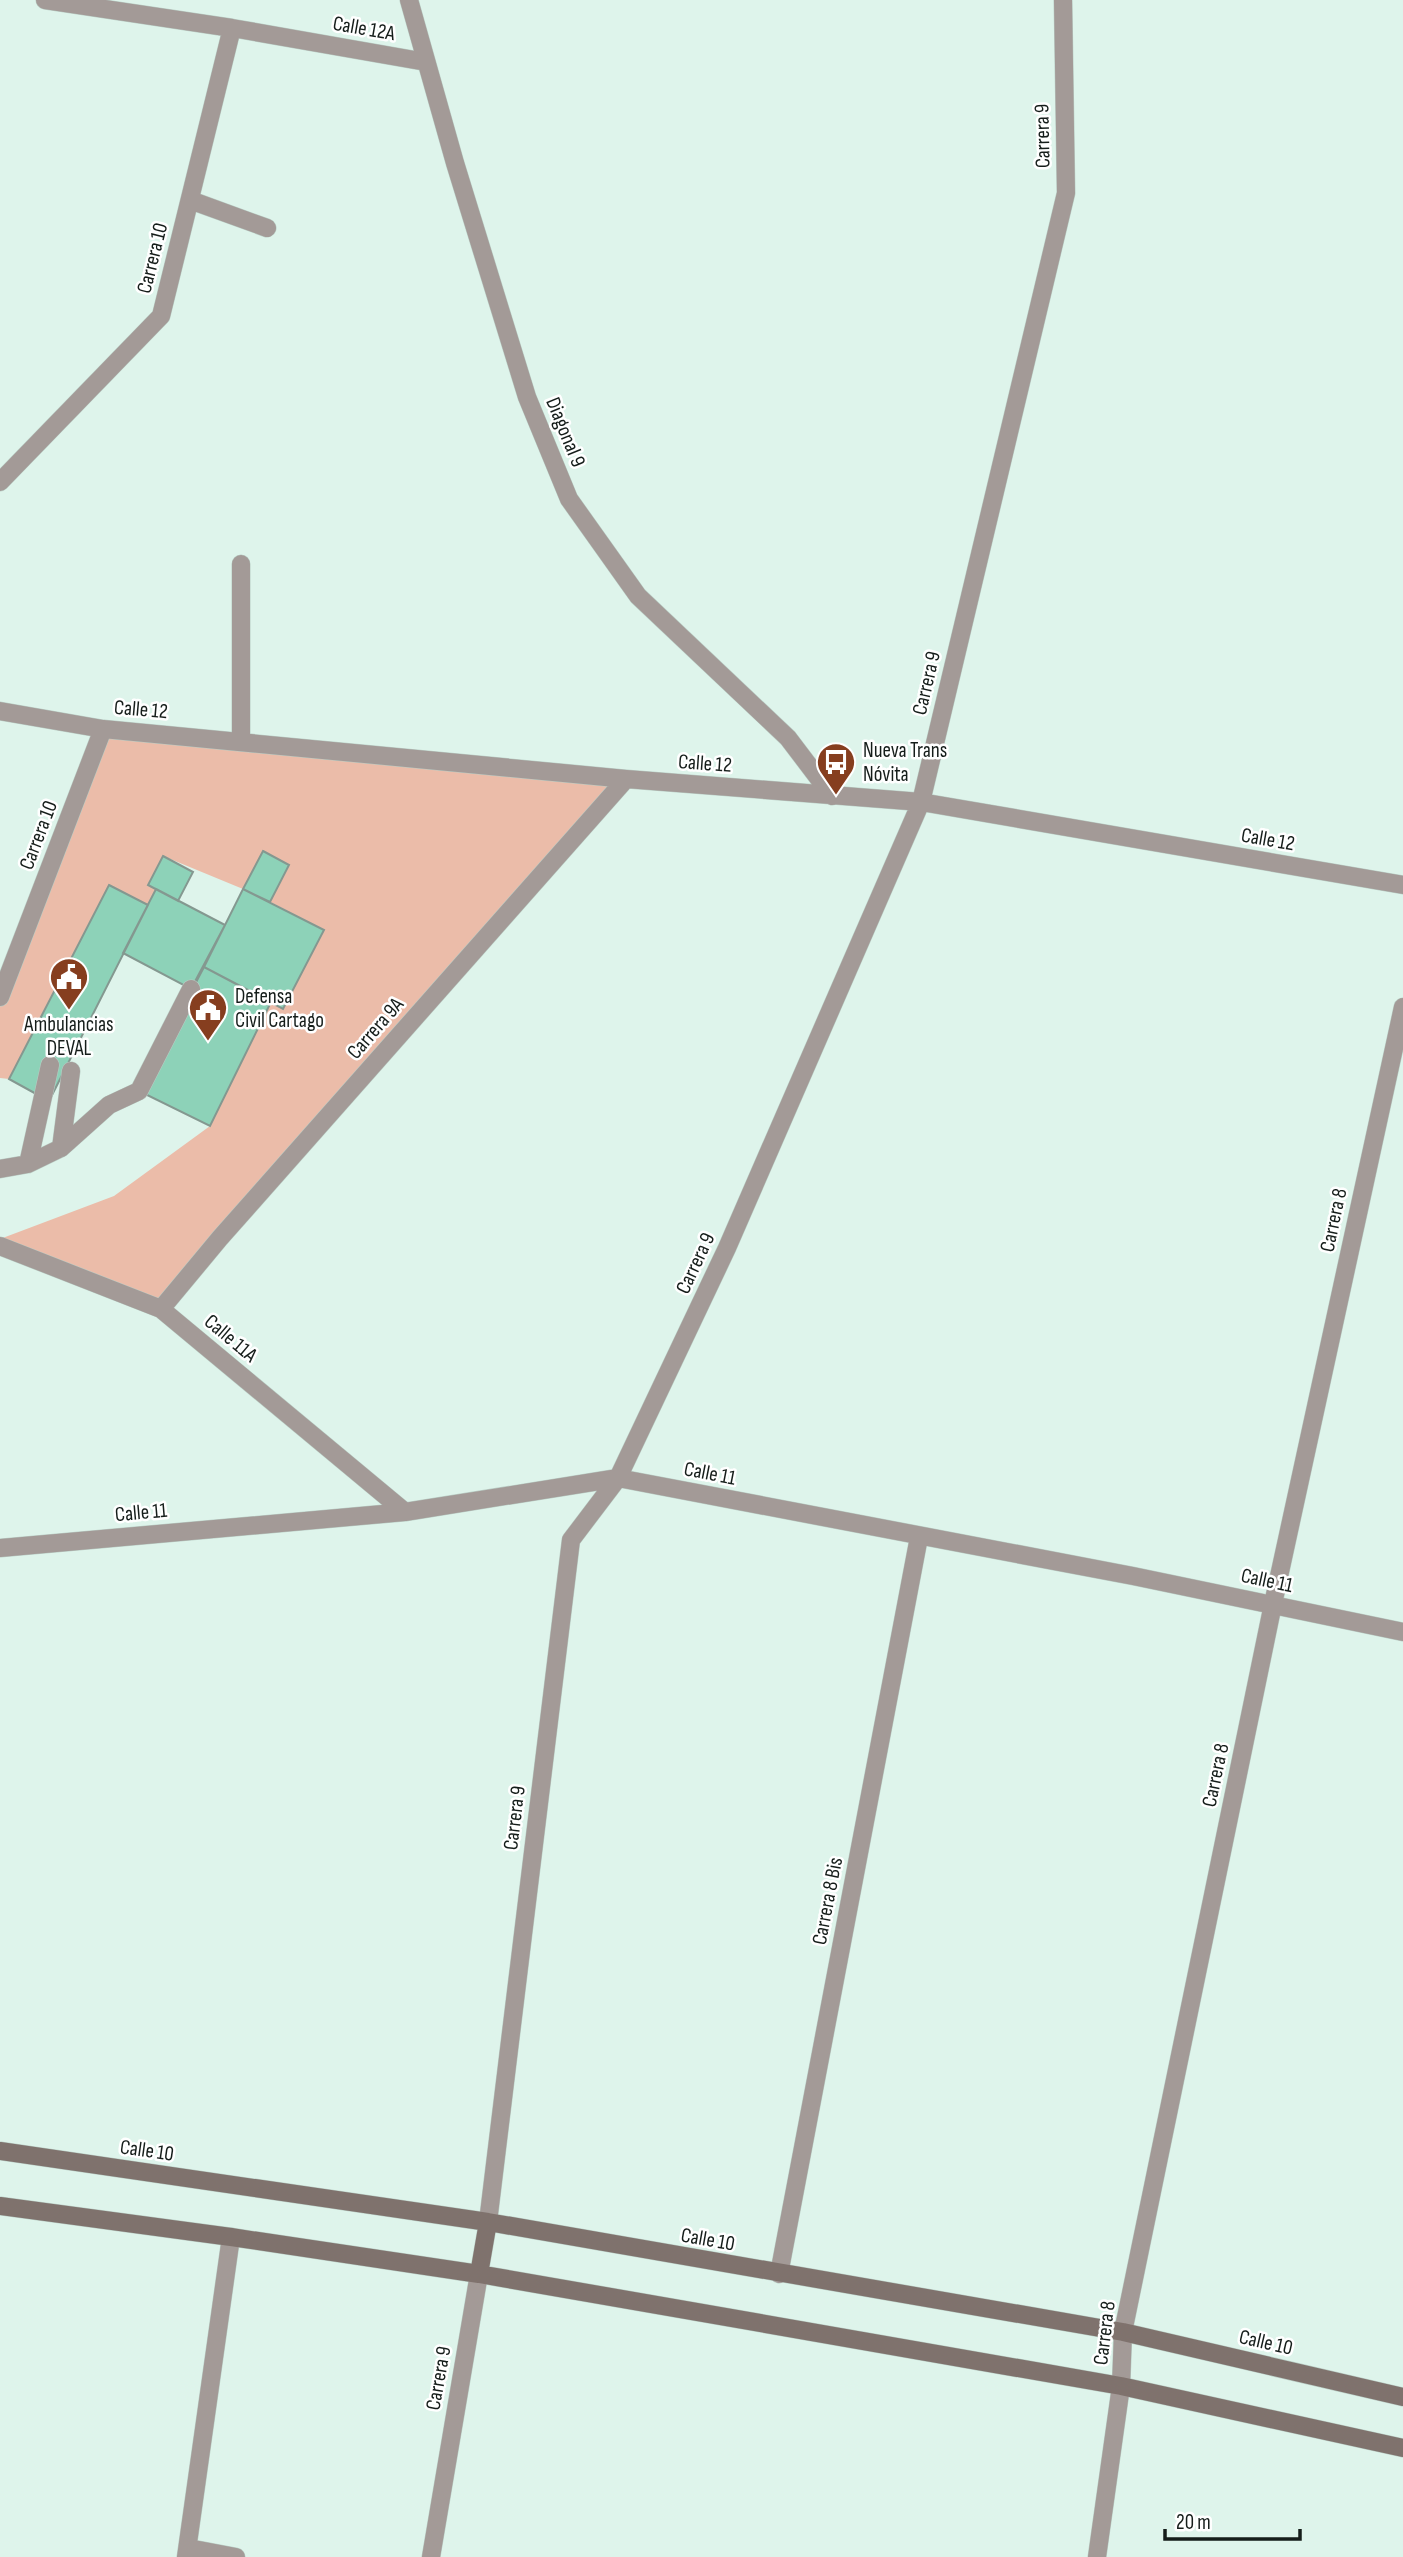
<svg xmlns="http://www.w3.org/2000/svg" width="1403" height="2557" font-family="'Sofia Sans Condensed',sans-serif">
	<rect width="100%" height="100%" fill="#def4eb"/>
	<path fill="#ebbca9" d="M103 729 626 779 161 1309 0 1239 114 1196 210 1126 271 1002 324 930 270 902 289 866 243 889 163 856 148 884 156 889 148 905 109 885 9 1079 0 1078V1004Z"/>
	<path fill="#8dd2b8" stroke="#849890" stroke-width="2" d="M263 851 289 865 270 902 243 889Z
		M163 856 193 872 178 901 148 885Z
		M109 885 148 905 49 1101 9 1079Z
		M156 889 225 925 191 989 123 953Z
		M243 889 324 930 283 1009 204 967Z
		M204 967 271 1002 210 1126 139 1091Z"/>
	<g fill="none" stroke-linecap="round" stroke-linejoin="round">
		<g stroke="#bacdc5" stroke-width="19">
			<path id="lane" d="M61 1148 71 1071
				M28 1164 50 1065
				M0 1169 28 1164 61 1148 109 1105 139 1091 191 989
				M188 2548 236 2557
				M186 2557 231 2237"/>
		</g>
		<g stroke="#bacdc5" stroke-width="19">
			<path id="street" d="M45 0 232 28 426 62
				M409 0 455 163 527 397 569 499 638 596 788 738 832 796
				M190 200 267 228
				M0 482 161 316 232 28
				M241 564V740
				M0 711 103 729 626 779 921 802 1403 885
				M0 997 103 729
				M0 1246 161 1309 405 1512
				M161 1309 220 1238 626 779
				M0 1548 405 1512 618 1478 1133 1576 1403 1632
				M488 2222 571 1540 618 1478 727 1248 921 802 1066 193 1063 0
				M779 2274 919 1537
				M431 2557 479 2274
				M1097 2557 1121 2386 1123 2332 1273 1604 1403 1007"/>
		</g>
		<g stroke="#bacdc5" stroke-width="19">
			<path id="secondary" d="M0 2151 488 2222 1123 2332 1403 2397
				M0 2206 231 2237 479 2274 1121 2386 1403 2448
				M479 2274 488 2222"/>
		</g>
		<use href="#lane" stroke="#a39a97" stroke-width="18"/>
		<use href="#street" stroke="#a39a97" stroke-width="18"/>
		<use href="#secondary" stroke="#7f726d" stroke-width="18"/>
	</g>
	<defs>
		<g id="bus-pin" transform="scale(2.0125)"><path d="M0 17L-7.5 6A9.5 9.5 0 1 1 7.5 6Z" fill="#863e1f" stroke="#fff"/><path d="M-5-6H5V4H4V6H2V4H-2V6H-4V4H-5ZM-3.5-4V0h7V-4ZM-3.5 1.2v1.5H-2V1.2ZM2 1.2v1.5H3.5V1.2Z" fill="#fff"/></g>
		<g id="civic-pin" transform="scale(2.0125)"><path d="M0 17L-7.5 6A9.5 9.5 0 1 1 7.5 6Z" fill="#863e1f" stroke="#fff"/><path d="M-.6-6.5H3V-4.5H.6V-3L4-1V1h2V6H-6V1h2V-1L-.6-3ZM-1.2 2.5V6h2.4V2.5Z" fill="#fff"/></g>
	</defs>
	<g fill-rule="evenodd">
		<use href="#bus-pin" x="836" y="762"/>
		<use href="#civic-pin" x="69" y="977"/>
		<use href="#civic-pin" x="208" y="1008"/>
	</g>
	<g text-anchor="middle" stroke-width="5" stroke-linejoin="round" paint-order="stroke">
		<g font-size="21" fill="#151d1a" stroke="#fff">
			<text transform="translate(364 28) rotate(10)" y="7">Calle 12A</text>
			<text transform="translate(1042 136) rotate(-91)" y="7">Carrera 9</text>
			<text transform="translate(152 258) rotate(-76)" y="7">Carrera 10</text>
			<text transform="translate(566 432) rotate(68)" y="7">Diagonal 9</text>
			<text transform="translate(926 683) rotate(-77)" y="7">Carrera 9</text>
			<text transform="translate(141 709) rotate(5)" y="7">Calle 12</text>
			<text transform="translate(705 763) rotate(4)" y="7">Calle 12</text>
			<text transform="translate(38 835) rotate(-69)" y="7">Carrera 10</text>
			<text transform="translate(1268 839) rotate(10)" y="7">Calle 12</text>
			<text transform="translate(375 1028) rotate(-49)" y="7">Carrera 9A</text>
			<text transform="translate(1333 1220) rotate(-78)" y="7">Carrera 8</text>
			<text transform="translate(695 1263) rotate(-65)" y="7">Carrera 9</text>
			<text transform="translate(231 1338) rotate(40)" y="7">Calle 11A</text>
			<text transform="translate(710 1473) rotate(11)" y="7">Calle 11</text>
			<text transform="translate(141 1512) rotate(-5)" y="7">Calle 11</text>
			<text transform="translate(1267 1580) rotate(12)" y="7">Calle 11</text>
			<text transform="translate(1215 1775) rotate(-78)" y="7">Carrera 8</text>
			<text transform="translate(514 1818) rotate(-83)" y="7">Carrera 9</text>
			<text transform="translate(827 1901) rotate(-79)" y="7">Carrera 8 Bis</text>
			<text transform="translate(147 2150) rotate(8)" y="7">Calle 10</text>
			<text transform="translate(708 2239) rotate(10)" y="7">Calle 10</text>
			<text transform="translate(1104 2333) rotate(-83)" y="7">Carrera 8</text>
			<text transform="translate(1266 2342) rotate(13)" y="7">Calle 10</text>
			<text transform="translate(438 2378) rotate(-80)" y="7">Carrera 9</text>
		</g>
		<g font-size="21" fill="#151d1a" stroke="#fff" text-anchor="start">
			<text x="863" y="757">Nueva Trans<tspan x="863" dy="24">Nóvita</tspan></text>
			<text x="235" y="1003">Defensa<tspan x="235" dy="24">Civil Cartago</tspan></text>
			<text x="69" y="1031" text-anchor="middle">Ambulancias<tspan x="69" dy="24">DEVAL</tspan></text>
		</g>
	</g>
	<path d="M1165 2529v10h135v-10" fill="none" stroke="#151d1a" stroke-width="3.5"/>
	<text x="1176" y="2529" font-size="21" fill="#151d1a" stroke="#ffffff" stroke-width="5" paint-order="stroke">20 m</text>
</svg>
